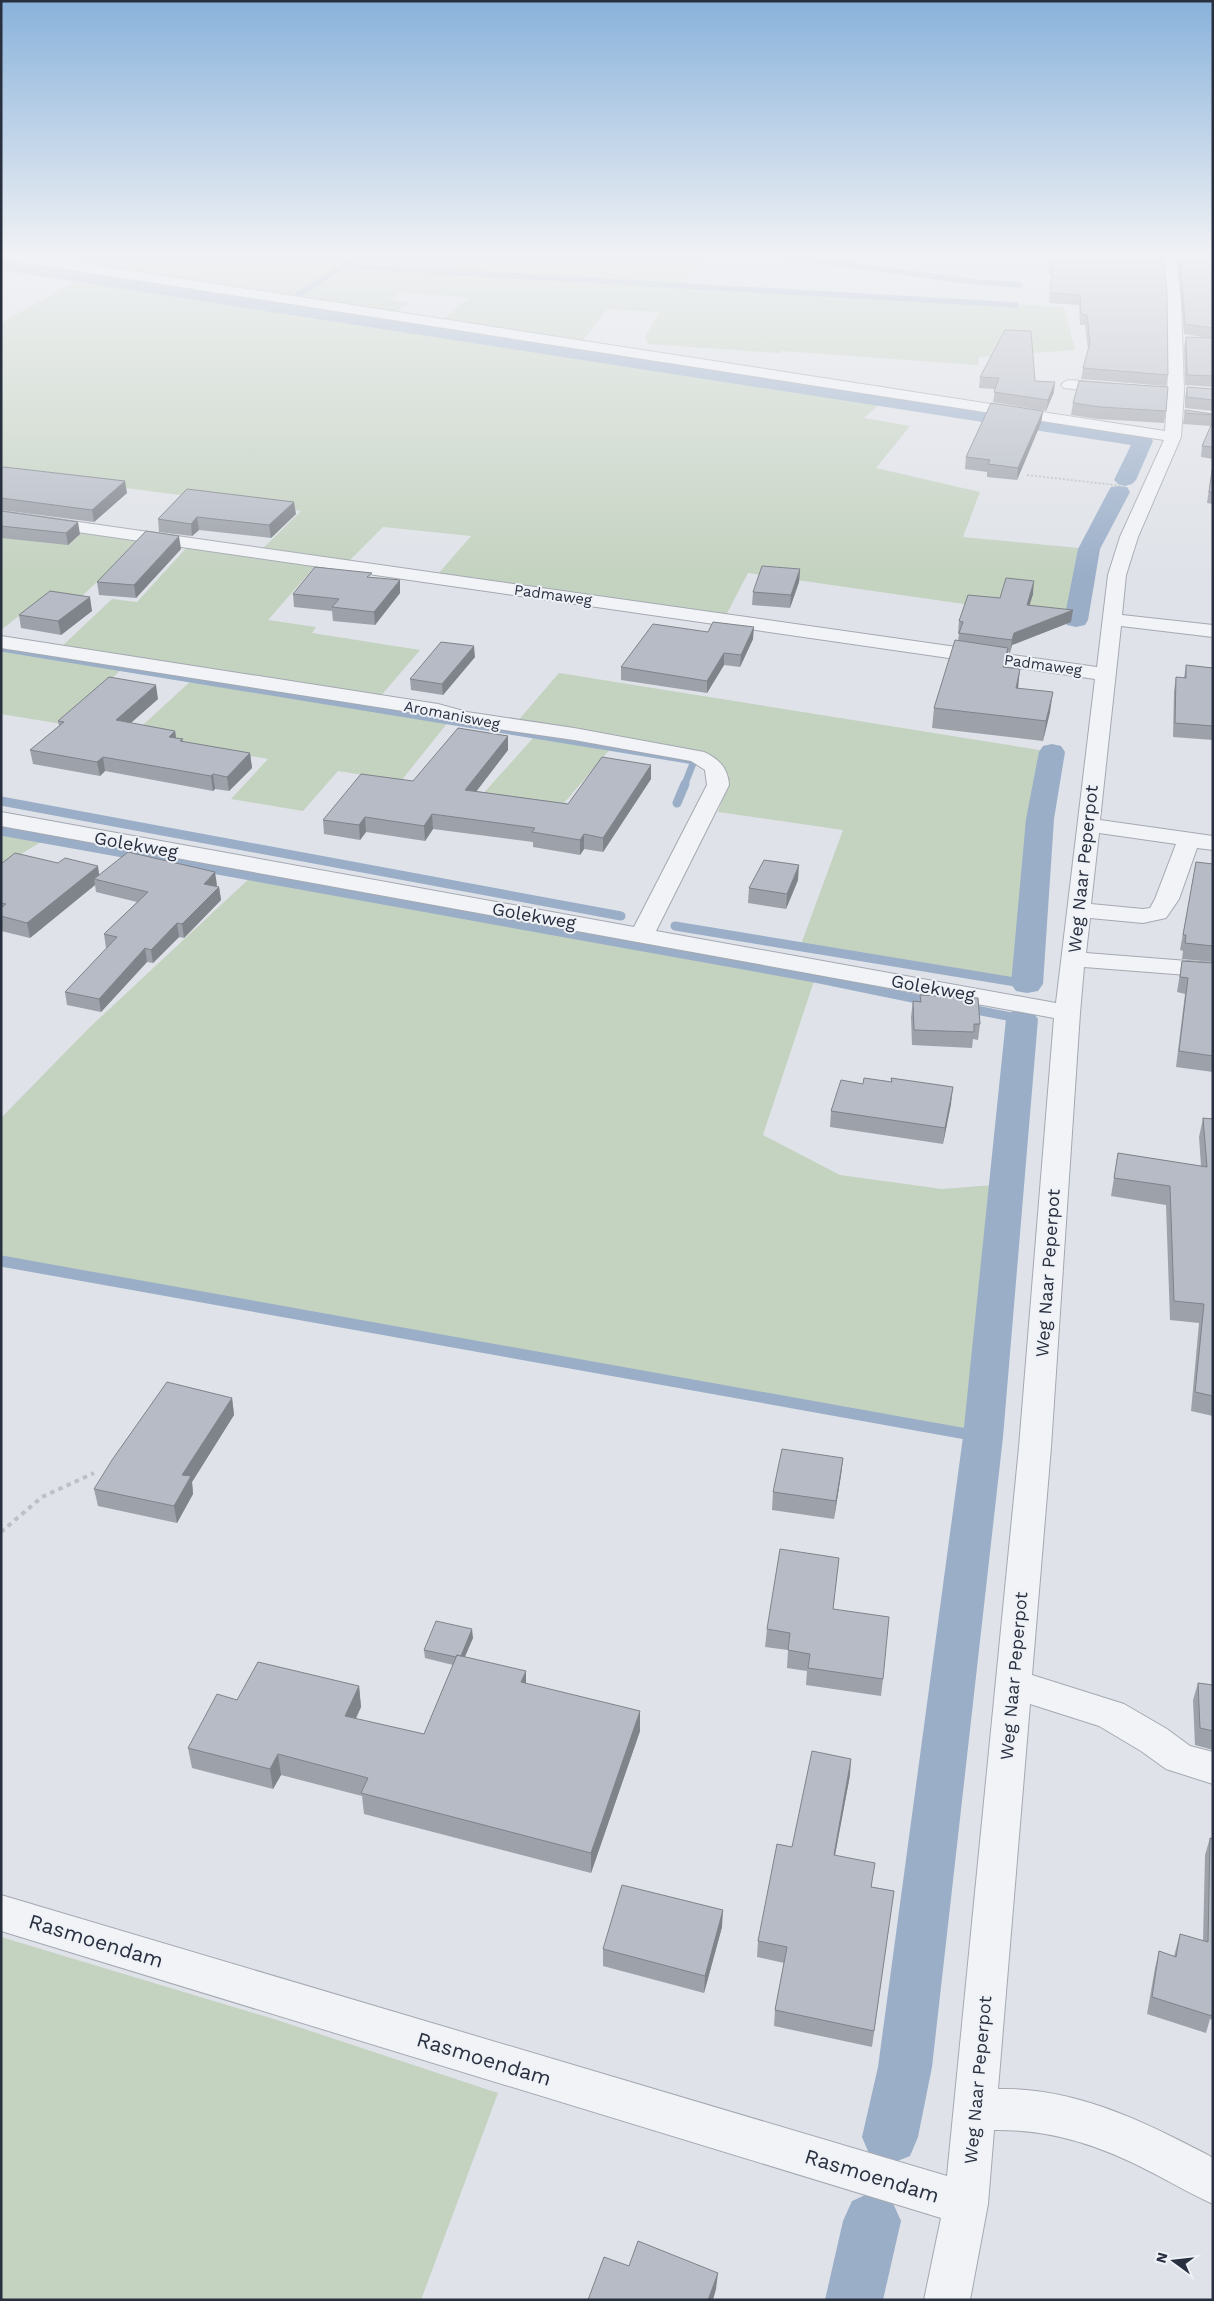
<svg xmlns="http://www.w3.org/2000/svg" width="1214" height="2301" font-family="'Work Sans',sans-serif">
	<rect width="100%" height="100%" fill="#dfe2e8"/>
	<path fill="#c4d2c0" d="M19 255H717L680 285 1064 307 1075 350 979 357 978 365 781 351 780 353 648 344 645 337 660 312 607 309 582 342 441 321 469 298 400 292 390 300 409 302 395 313Z
		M83 277 883 401 864 418 910 426 876 468 980 492 963 537 1089 549 1076 620 748 573 725 617 438 574 471 536 383 527 348 562 261 550 301 511 134 489 1 475V323Z
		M19 522 141 540 80 598 48 593 1 630V535Z
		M188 546 317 564 268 620 316 627 312 633 420 650 379 698 59 649 112 599 137 602Z
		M1 648 123 668 62 724 1 714Z
		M559 673 1052 752 1040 819 1027 984 800 947 843 830 718 812 727 787 716 761 516 723Z
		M193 679 449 721 401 781 338 771 303 811 231 799 268 759 132 735Z
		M535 736 611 748 559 809 481 796Z
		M1 831 46 839 1 866Z
		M252 876 815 978 763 1135 840 1175 942 1189 1006 1184 983 1437 1 1261V1118L89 1028Z
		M1 1937 277 2020 498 2093 421 2300H1Z"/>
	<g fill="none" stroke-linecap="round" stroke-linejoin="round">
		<path stroke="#9aaec8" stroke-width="5.5" d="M776 255 975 282 1020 285
			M343 266 1016 305
			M299 294 361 255"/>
		<path stroke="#9aaec8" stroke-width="7" d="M1 648 694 761 684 786"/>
		<path stroke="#9aaec8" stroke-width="9" d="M1 801 621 916
			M677 803 685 784
			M1 831 815 978 932 1002
			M675 926 1027 984
			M966 1008 1022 1019"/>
		<path stroke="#9aaec8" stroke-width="11" d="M1 1261 983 1437"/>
		<path fill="#9aaec8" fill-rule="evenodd" d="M1 260 1143 435 1150 437 1153 441 1136 480 1132 484 1125 486 1118 484 1114 480 1131 445 1 270Z
			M1119 486 1127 487 1130 492 1100 549 1088 620 1085 625 1076 627 1067 625 1064 620 1078 549 1108 492 1111 487Z
			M1052 744 1061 746 1065 752 1054 819 1043 984 1038 991 1027 993 1016 991 1011 984 1026 819 1039 752 1043 746Z
			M1022 1009 1033 1012 1038 1019 1003 1437 932 2067 918 2137 910 2156 890 2164 870 2156 862 2137 878 2067 963 1437 1006 1019 1011 1012Z
			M872 2192 892 2201 901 2221 883 2300H825L843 2221 852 2201Z"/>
		<g stroke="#a4a9b2" stroke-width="2">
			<path id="minor" d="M1 255H29L1165 431C1170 372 1168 314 1163 255H1176L1181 303 1184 391 1181 437 1138 537 1126 575 1122 615 1213 625V637L1121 626 1100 820 1213 836V850L1197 848 1179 899 1166 918 1143 923 1090 918 1086 953 1213 963V977L1084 967 1080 1013 1051 1447 1032 1675 1124 1704 1167 1729 1190 1746 1213 1752V1784L1166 1769 1141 1751 1099 1726 1030 1704 998 2089C1074 2087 1143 2121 1208 2155L1213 2158V2204C1193 2195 1174 2184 1155 2174 1104 2147 1053 2129 994 2130L988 2204 970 2300H924L941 2218 1 1931V1895L947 2176 1019 1447 1054 1018 1 826V812L634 927 707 785 705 770 691 761 574 740 464 724 435 716 1 648V636L438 704 467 712 574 728 704 752C719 759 728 768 729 785L656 931 1056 1003 1095 679 1 521V511L1097 667 1108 575 1120 537 1164 440 1 259ZM1099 833 1176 844 1155 899 1150 908 1143 909 1091 904Z
				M1069 380 1115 384 1120 386 1123 389 1120 392 1115 394 1064 388 1061 385 1064 382Z"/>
		</g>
		<path stroke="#bdc0c6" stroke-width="2" stroke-dasharray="2 2" stroke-linecap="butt" d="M1027 475 1124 486"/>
		<path stroke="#bdc0c6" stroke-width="4" stroke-dasharray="4.5 4.5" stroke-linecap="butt" d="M1 1532 42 1497 94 1473"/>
		<use href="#minor" fill="#f1f3f6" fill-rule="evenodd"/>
	</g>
	<path fill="#9da1a9" d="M1050 255 1168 375 1166 386 1081 379 1083 368 1088 350 1085 325H1080L1079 305 1049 303 1052 274H1048Z
		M1177 255H1213V387L1185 385 1184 347 1186 337 1209 338 1184 334Z
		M980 377 1035 381 1054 392 1046 411 993 402 995 389 979 388Z
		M1187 387 1213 389V411L1185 408V398Z
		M1073 403 1166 411 1164 423 1098 419 1071 415Z
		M1185 410 1213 414V459L1201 457 1202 446 1211 426 1183 424Z
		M1043 411 1041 423 1017 480 987 477V472L965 469 966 457Z
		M1213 461V504L1207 503Z
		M1 468 127 493 94 522 1 510Z
		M187 489 296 514 271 538 199 530 192 536 159 532 158 519Z
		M1 511 80 534 68 545 1 538Z
		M1213 528V548H1212Z
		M181 549 136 598 99 595 97 582Z
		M800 569 799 582 790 608 752 605 753 592Z
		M372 578 400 593 375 625 333 621 332 611 294 607 293 594Z
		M1033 594 1029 605 1071 622 1012 645 1010 653 1008 652 1006 668 1018 688 1050 712 1043 741 932 728 934 708 958 641 959 634H958L959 621 1000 598Z
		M92 611 61 635 21 628 19 615Z
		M753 639 740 667 724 665 707 693 621 680V667Z
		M475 657 443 695 411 690 410 679Z
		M1186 665 1213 668V740L1173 737 1174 691 1176 677 1184 678Z
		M158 699 131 723 175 731 176 738 183 739V742L250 753 252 768 229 791 215 789 213 791 105 771 100 776 33 764 30 750 59 726 58 721Z
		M508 736V750L476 791 568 804 651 765V779L603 852 584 849 580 855 533 847V842L433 829 425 841 366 832 360 840 324 834 323 820 413 781Z
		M1196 862 1213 864V962L1182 959 1183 951 1180 950Z
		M1 864 99 875 217 885 216 886 219 887 221 900 184 938 179 937 153 963 147 962 101 1012 67 1005 65 992 107 948H106L104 934 137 902 96 892 95 885 30 938 1 931Z
		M798 880 786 909 748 903 749 888Z
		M1182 961 1213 963V1072L1176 1067 1185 994 1177 992Z
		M920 995 980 1024 978 1040 973 1039 972 1048 912 1045 911 1017 913 1001 920 1002Z
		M891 1078 951 1104 943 1144 830 1127 831 1111 863 1084 891 1082Z
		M1203 1118 1213 1119V1416L1191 1411 1199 1323 1170 1320 1166 1205 1111 1196 1118 1153 1201 1166 1199 1137Z
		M232 1398 234 1415 192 1482 193 1494 177 1523 98 1506 94 1489Z
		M843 1458 841 1475 834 1519 772 1510 773 1492Z
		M837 1575 833 1609 883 1679 881 1696 806 1685 807 1671 787 1668 788 1650 765 1647 767 1629Z
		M473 1638 464 1657 640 1731 591 1873 364 1814 362 1796 281 1775 273 1789 192 1768 188 1748 237 1700 359 1686 361 1707 356 1719 424 1734 453 1665 425 1658 424 1650Z
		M1198 1683 1213 1685V1750L1195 1745 1193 1700Z
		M850 1775 835 1855 872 1887 894 1891 872 2047 774 2026 775 2010 784 1963 757 1957 758 1941 792 1847Z
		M1210 1838 1213 1839V2020L1210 2019 1206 2033 1147 2014 1155 1968 1159 1951 1174 1956 1180 1934 1203 1941 1205 1855Z
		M722 1927 704 1993 603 1966V1949Z"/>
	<path fill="#7f838a" d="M1055 382 1054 392 1046 411 1048 400Z
		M1043 411 1041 423 1017 480 1018 468Z
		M125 481 127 493 94 522 92 510Z
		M294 502 296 514 271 538 269 525Z
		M197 517 199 530 192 536 191 524Z
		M78 522 80 534 68 545 66 533Z
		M179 536 181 549 136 598 134 585Z
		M800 569 799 582 790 608 791 595Z
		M400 580V593L375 625 374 612Z
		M1034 581 1033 594 1026 617 1027 605Z
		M90 597 92 611 61 635 58 621Z
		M1073 610 1071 622 1012 645 1010 653 1012 640 1014 633Z
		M754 627 753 639 740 667 741 655Z
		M474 646 475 657 443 695 442 684Z
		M1008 648 1006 668 1003 667Z
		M724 653V665L707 693V681Z
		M1020 669 1018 689 1016 688Z
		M156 685 158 699 118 734 116 720Z
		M1053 692 1050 712 1043 741 1046 721Z
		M175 731 177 745 169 737Z
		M508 736V750L466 805 465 790Z
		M250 753 252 768 229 791 227 777Z
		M103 757 105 771 100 776 97 762Z
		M651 765V779L603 852V838Z
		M213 774 215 789 213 791 211 776Z
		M432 814 433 829 425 841 424 826Z
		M365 817 366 832 360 840 359 825Z
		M584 834V849L580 855V840Z
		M799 865 798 880 786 909 787 894Z
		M98 866 100 881 94 879 95 885 30 938 27 923Z
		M215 872 217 885 205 897 204 884Z
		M219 887 221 900 184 938 182 924Z
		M177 923 179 937 153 963 151 950Z
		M145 948 147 962 101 1012 99 999Z
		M953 1087 951 1104 943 1144 945 1128Z
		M232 1398 234 1415 192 1482 193 1494 177 1523 174 1506 182 1475Z
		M843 1458 841 1475 834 1519 836 1501Z
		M472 1629 473 1638 461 1666 460 1657Z
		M526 1671V1691L521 1682Z
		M359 1686 361 1707 347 1736 345 1716Z
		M640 1711V1731L591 1873V1853Z
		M278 1754 281 1775 273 1789 270 1769Z
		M851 1759 850 1775 832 1871 834 1855Z
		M723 1910 722 1927 704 1993 705 1976Z
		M718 2273 716 2289 713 2300H708Z"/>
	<path fill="#b6bbc5" stroke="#7f838a" d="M1050 255H1163L1167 293 1168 375 1083 368 1090 343 1087 315 1081 314 1080 295 1050 293 1053 264H1049Z
		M1180 255H1213V328L1185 324Z
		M1005 330 1031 331 1035 381 1055 382 1048 400 994 392 999 378 980 377Z
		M1186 337 1213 338V376L1187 375Z
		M1079 381 1168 387 1166 411 1100 407 1073 403Z
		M1187 387 1213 389V400L1187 397Z
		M991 403 1043 411 1018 468 988 464 990 460 966 457Z
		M1185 410 1213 414V415L1185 413Z
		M1213 421V447L1202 446Z
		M1213 465V492H1209Z
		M4 467 125 481 92 510 1 498V468Z
		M187 489 294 502 269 525 197 517 191 524 158 519Z
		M1 511 78 522 66 533 1 526Z
		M146 531 179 536 134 585 97 582Z
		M762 566 800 569 791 595 753 592Z
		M315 567 372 573 367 577 400 580 374 612 332 607 339 599 293 594Z
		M1006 578 1034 581 1027 605 1073 610 1014 633 1012 640 959 633 963 622 959 621 968 595 1000 598Z
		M50 591 90 597 58 621 19 615Z
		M713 622 754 627 741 655 724 653 707 681 621 667 653 624 708 632Z
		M955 640 1008 648 1003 667 1020 669 1016 688 1053 692 1046 721 934 708Z
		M441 642 474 646 442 684 410 679Z
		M1186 665 1213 668V726L1175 723 1176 677 1186 678Z
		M109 677 156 685 116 720 175 731 169 737 183 739 180 741 250 753 227 777 213 774 211 776 103 757 97 762 30 750 64 722 58 721Z
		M458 728 508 736 465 790 568 804 602 757 651 765 603 838 584 834 580 840 532 832 535 828 432 814 424 826 365 817 359 825 323 820 361 774 413 781Z
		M128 852 215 872 204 884 219 887 182 924 177 923 151 950 145 948 99 999 65 992 117 937 104 934 148 892 94 879Z
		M15 853 58 863 65 858 98 866 27 923 1 916V908L6 904 1 903V864Z
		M764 860 799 865 787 894 749 888Z
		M1196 862 1213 864V946L1185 943 1186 935H1183Z
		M1182 961 1213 963V1056L1179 1051 1188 978 1180 977Z
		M920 995 978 998 980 1024H974V1032L914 1030 913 1001 921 1002Z
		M864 1078 892 1082 891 1078 953 1087 945 1128 831 1111 841 1080 863 1084Z
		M1203 1118 1213 1119V1396L1195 1392 1204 1304 1174 1301 1170 1186 1114 1178 1118 1153 1207 1167Z
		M167 1382 232 1398 182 1475 191 1476 174 1506 94 1489 112 1460Z
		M782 1449 843 1458 836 1501 773 1492Z
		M780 1549 839 1558 833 1609 889 1617 883 1679 808 1668 810 1654 788 1650 790 1633 767 1629Z
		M436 1621 472 1629 461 1656 457 1655 456 1657 424 1650Z
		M457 1655 526 1671 521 1682 640 1711 591 1853 361 1793 368 1778 278 1754 270 1769 188 1748 217 1694 237 1700 258 1662 359 1686 345 1716 424 1734Z
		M1198 1683 1213 1685V1731L1200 1728Z
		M812 1751 851 1759 834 1855 875 1863 871 1887 894 1891 874 2031 775 2010 787 1947 758 1941 777 1844 792 1847Z
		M1210 1838 1213 1839V2009L1212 2016 1152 1997 1159 1951 1176 1957 1180 1934 1208 1942Z
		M622 1885 723 1910 705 1976 603 1949Z
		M638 2241 718 2273 708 2300H588L604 2257 629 2266Z"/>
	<linearGradient id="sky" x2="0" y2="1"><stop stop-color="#89b2db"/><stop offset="0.44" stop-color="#f1f2f5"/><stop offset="1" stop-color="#f1f2f5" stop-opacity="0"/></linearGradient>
	<rect width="1214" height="578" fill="url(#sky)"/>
	<g text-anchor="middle" stroke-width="4" stroke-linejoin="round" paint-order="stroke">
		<g font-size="15" fill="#282f3f" stroke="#eef1f6">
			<text transform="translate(553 595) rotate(8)" y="5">Padmaweg</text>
			<text transform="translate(1043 665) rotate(8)" y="5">Padmaweg</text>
			<text transform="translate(452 715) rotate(11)" y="5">Aromanisweg</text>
		</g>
		<g font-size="18" fill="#282f3f" stroke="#eef1f6">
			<text transform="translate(136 845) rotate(10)" y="6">Golekweg</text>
			<text transform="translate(1083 869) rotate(-84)" y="6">Weg Naar Peperpot</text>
			<text transform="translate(534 916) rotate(10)" y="6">Golekweg</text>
			<text transform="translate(933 988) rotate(10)" y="6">Golekweg</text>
			<text transform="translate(1048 1273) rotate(-86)" y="6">Weg Naar Peperpot</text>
			<text transform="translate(1014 1676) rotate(-85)" y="6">Weg Naar Peperpot</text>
			<text transform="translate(978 2080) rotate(-85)" y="6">Weg Naar Peperpot</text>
		</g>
		<g font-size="21" fill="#282f3f" stroke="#eef1f6">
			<text transform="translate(96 1941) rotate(17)" y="7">Rasmoendam</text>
			<text transform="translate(484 2059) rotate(17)" y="7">Rasmoendam</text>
			<text transform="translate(872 2176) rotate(17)" y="7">Rasmoendam</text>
		</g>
	</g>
	<rect width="1214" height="2301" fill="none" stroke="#282f3f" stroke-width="5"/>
	<g transform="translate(1174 2261) rotate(285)" stroke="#eef1f6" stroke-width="4" paint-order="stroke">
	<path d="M0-4L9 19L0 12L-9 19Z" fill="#282f3f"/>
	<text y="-8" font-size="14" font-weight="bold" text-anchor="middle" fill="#282f3f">N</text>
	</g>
</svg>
